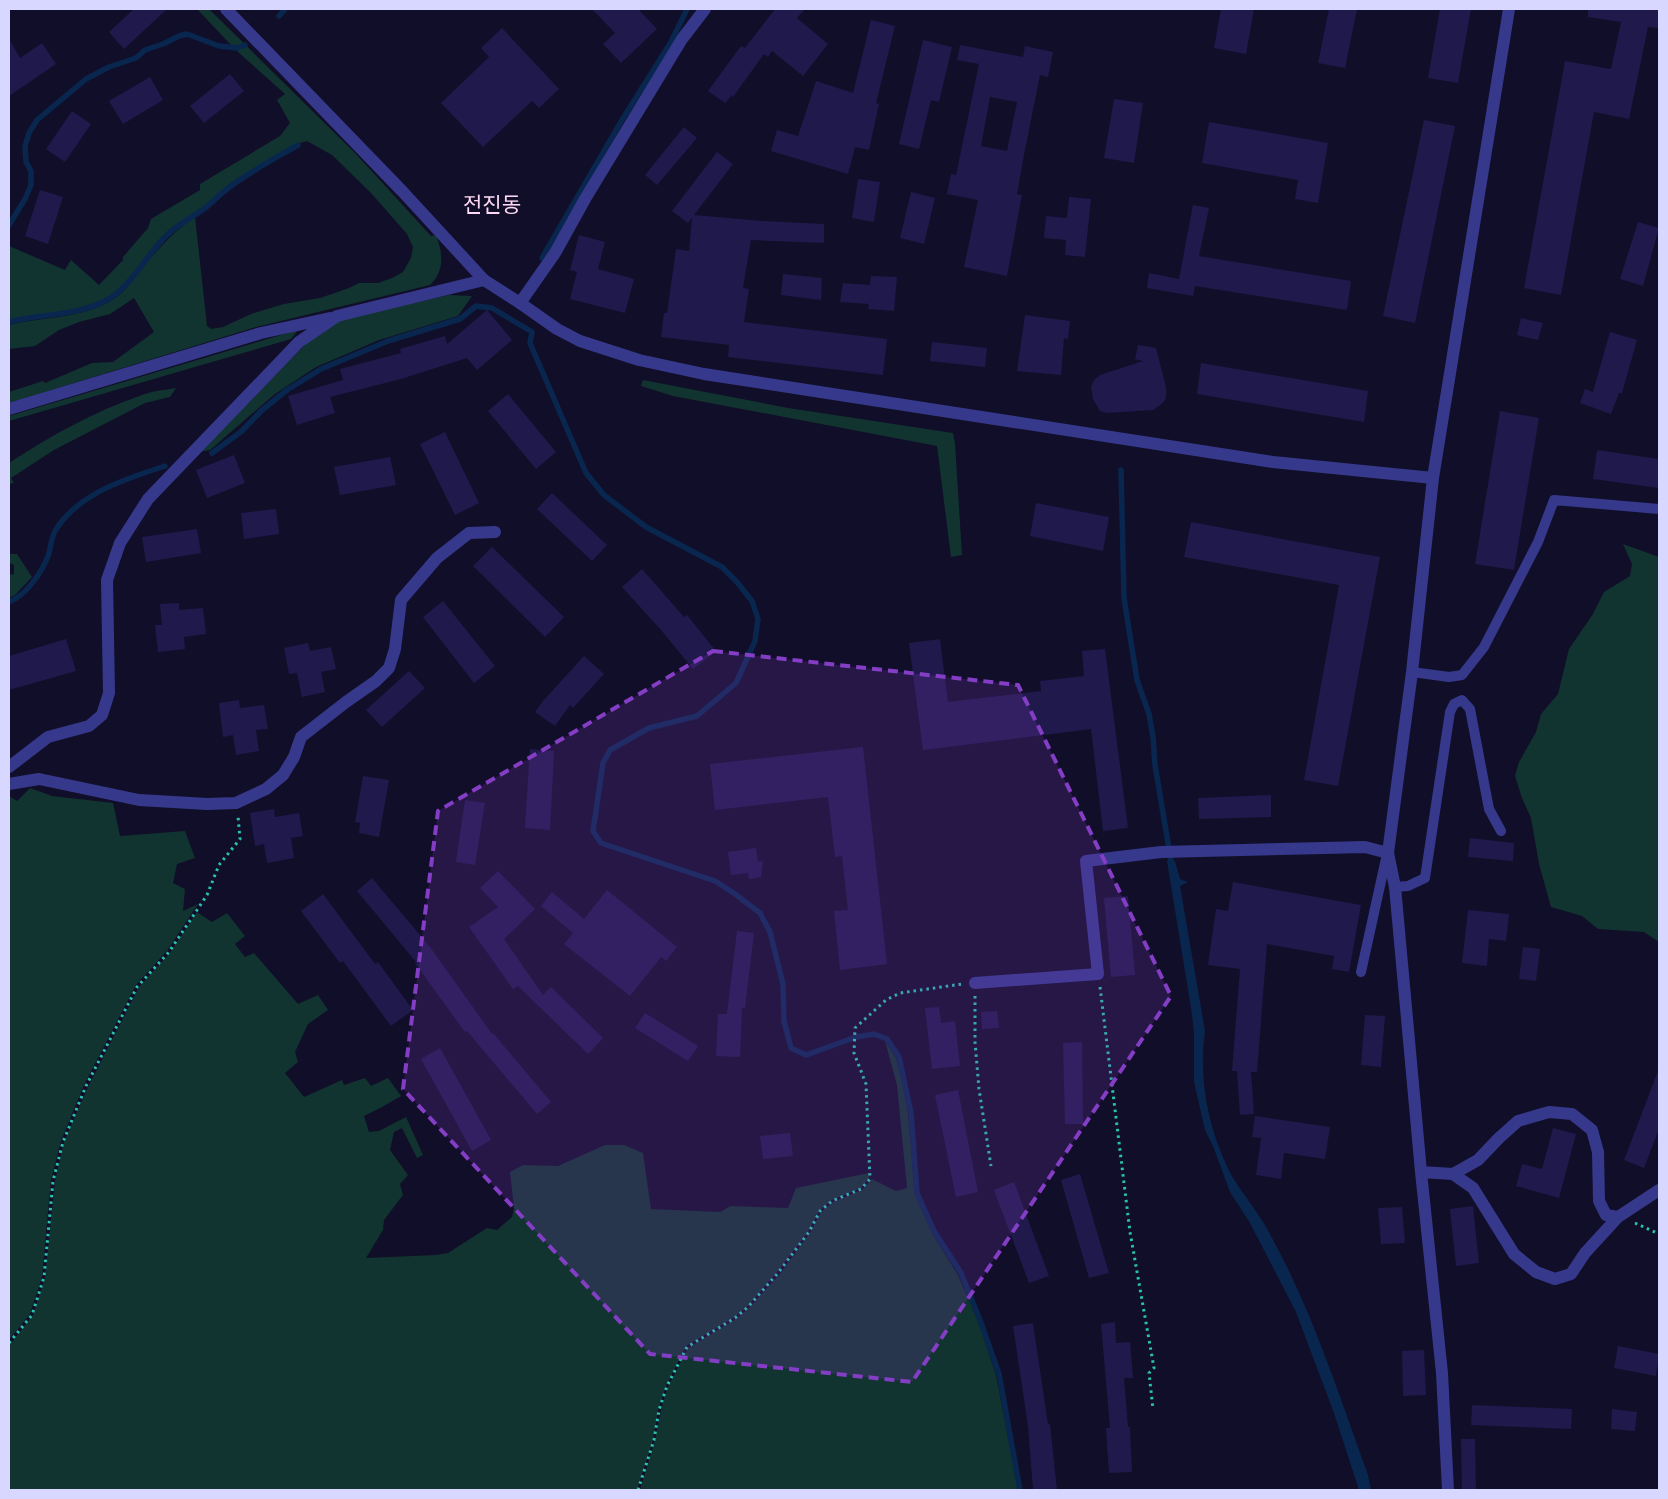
<svg xmlns="http://www.w3.org/2000/svg" width="1668" height="1499" font-family="Signika,'Noto Sans KR',sans-serif">
	<rect width="100%" height="100%" fill="#110e29"/>
	<path fill="#113430" d="M197 9H209L355 153 431 236 436 235C443 253 445 271 430 285L256 327 9 403V392L43 381 45 383 92 363 113 362 154 332 134 298 110 314 79 322 59 330 35 346 9 349V325C44 316 88 319 118 296 127 290 131 281 138 273 156 252 172 232 195 217L207 326 211 329 223 327 251 314 284 304 320 298 349 288 359 283H378L392 278 403 272 411 258 413 247 407 234 371 193 332 155 307 141C295 144 284 151 273 158 249 172 227 189 205 206 192 217 177 223 165 235 146 254 127 287 105 299 77 315 40 313 9 320V246L65 270 71 260 99 285 123 260V257L148 228 151 219 200 190V184L280 136 290 123 277 100 285 94 237 51 242 47 239 45 232 46Z
		M449 295 472 296 458 316 379 340 316 367 275 394 210 450 199 452 319 331 341 319Z
		M298 330 291 339 9 421V416Z
		M643 380 788 408 953 433 955 444 962 555 951 557 937 446 673 396 641 386Z
		M176 388 170 397 145 403 54 450 11 478 14 483 9 484V463C50 436 95 411 142 395 152 391 165 390 176 388Z
		M1623 544 1659 557V942L1644 932 1598 929 1582 916 1551 907 1539 864 1531 818 1522 798 1515 776 1519 762 1536 732 1541 714 1558 694 1569 649 1593 614 1604 592 1630 576 1632 564Z
		M9 554H17L32 577 15 595 9 598V575L14 574V565L9 563Z
		M30 788 52 796 113 803 120 836 185 831 195 858 177 864 173 883 185 889 183 911 198 904 167 951 136 985 84 1085 61 1141 51 1180 42 1277 30 1314 9 1340V796L17 801Z
		M197 912 212 922 227 913 245 936 235 944 245 957 254 953 298 1004 318 995 328 1010 308 1024 295 1052 298 1062 285 1073 304 1097 342 1080 344 1085 365 1078 371 1086 388 1078 401 1096 382 1107 364 1116 369 1132 379 1131 406 1117 423 1155 417 1158 402 1128 394 1132 390 1150 408 1175 400 1184 403 1195 384 1220 383 1230 366 1258 436 1255 448 1253 487 1228 497 1230 512 1217 514 1208 510 1172 523 1165 558 1166 605 1145H624L643 1153 651 1209 720 1212 731 1206 788 1208 796 1188 869 1173V1178L861 1188 832 1200 819 1211 808 1232 777 1272 748 1306 735 1317 686 1346 666 1386 658 1410 653 1440 637 1490H9V1346L33 1315 45 1278 55 1181 64 1142 88 1087 139 987 170 953Z
		M885 1041 896 1058 903 1085 908 1113 915 1194 932 1233 958 1275 978 1321 996 1375 1018 1490H640L655 1440 661 1410 668 1387 688 1348 736 1319 749 1308 780 1274 810 1233 821 1212 833 1202 862 1190 872 1179 896 1191 907 1188 897 1085Z"/>
	<path fill="#09274e" d="M1167 861H1175L1180 879 1188 882 1180 886 1205 1031C1198 1081 1209 1133 1233 1178 1242 1193 1254 1207 1263 1222 1272 1237 1280 1253 1288 1269 1320 1335 1343 1406 1368 1475L1371 1490H1359L1334 1413 1296 1312 1250 1223 1230 1192 1213 1146 1205 1130 1194 1082V1034L1192 1014Z"/>
	<g fill="none" stroke-linecap="round" stroke-linejoin="round">
		<path stroke="#09274e" stroke-width="5.5" d="M279 16 285 9
			M9 225 25 199 31 185V171L26 162 25 146 29 133 37 120 86 79 109 67 136 58 145 50 163 44 179 36 187 34 219 46 237 48 245 45
			M542 258 622 120 671 42 687 9
			M9 322C40 314 75 316 105 301 131 288 146 255 167 235 178 224 191 218 204 209 212 203 219 195 227 189 249 172 274 159 298 145
			M212 453 242 431 261 411 287 390 321 369 388 341 460 319 476 306 492 308 532 332 530 343 586 473 604 495 646 527 722 567 737 582 752 601 758 619 755 641 736 683 697 716 649 728 610 750 603 763 593 831 601 843 715 881 735 894 760 913 770 932 783 984 784 1021 791 1048 806 1055 856 1037 874 1034 887 1039 899 1057 911 1113 917 1193 934 1231 961 1273 980 1320 999 1374 1020 1490
			M1121 470 1124 598 1137 680 1149 714 1153 737 1155 765 1171 861
			M9 602C26 595 41 574 48 556 51 548 51 538 55 531 78 493 126 479 165 466"/>
	</g>
	<path fill="#20194c" fill-rule="evenodd" d="M134 9H167L124 49 109 32Z
		M592 9H638L657 29 621 63 603 44 615 33Z
		M775 9H805L797 18 828 44 803 76 772 51 768 57 764 54 733 97 732 95 725 103 708 91 741 46 745 48Z
		M1221 9H1254L1246 54 1214 48Z
		M1329 9H1357L1345 68 1318 63Z
		M1440 9H1471L1458 83 1428 78Z
		M1588 9H1659V28L1648 27 1629 119 1594 112 1561 295 1524 288 1565 61 1611 69 1621 22 1588 17Z
		M871 20 895 26 876 103 879 104 869 150 855 147 848 174 771 151 777 130 798 136 816 81 853 93Z
		M502 28 559 89 539 108 532 101 483 147 441 103 489 57 481 48Z
		M9 39 20 58 42 43 56 64 9 96Z
		M923 40 952 47 939 102 931 100 919 149 899 144Z
		M960 45 1023 57 1025 46 1053 52 1048 77 1040 75 1024 155 1017 194 1022 195 1007 276 964 267 978 200 947 194 951 174 956 175 979 64 957 60ZM990 97 1017 102 1007 151 981 146Z
		M230 74 244 91 204 123 190 106Z
		M150 77 163 100 123 124 109 101Z
		M1114 99 1143 103 1134 163 1104 158Z
		M72 111 91 124 65 162 46 149Z
		M1424 120 1455 126 1415 323 1383 316Z
		M1209 122 1328 143 1318 203 1295 199 1298 180 1202 163Z
		M684 127 697 138 657 185 645 175Z
		M717 152 733 164 694 215 762 221 824 224V243L751 240 743 288 749 289 744 322 887 339 883 375 728 357 729 345 661 337 664 313H667L676 249 689 251 692 218 688 223 672 211Z
		M858 179 880 182 874 222 852 218Z
		M40 190 63 197 48 244 25 236Z
		M911 192 935 198 924 244 900 238Z
		M1069 197 1091 199 1085 257 1065 255 1066 240 1044 238 1046 216 1067 218Z
		M1193 205 1209 208 1199 256 1351 281 1347 310 1195 286 1193 296 1147 288 1149 273 1179 279Z
		M1638 222 1659 228 1643 286 1620 279Z
		M579 235 605 242 598 269 634 279 625 313 570 299 577 272 570 270Z
		M783 274 822 278 821 300 781 295Z
		M871 276 897 277 894 311 868 309 869 304 840 302 843 283 870 285Z
		M487 310 512 340 477 370 467 358 401 379 330 397 335 413 297 425 288 396 343 380 340 369 401 353 400 349 445 336 447 344Z
		M1025 315 1070 321 1068 339 1064 338 1061 375 1017 371Z
		M1521 318 1543 323 1538 340 1517 335Z
		M1610 332 1637 340 1622 393H1619L1611 414 1580 403 1585 389 1593 392Z
		M932 342 987 348 985 367 930 361Z
		M1138 345 1156 348 1166 387V398L1163 403 1153 410 1107 413 1100 411 1093 399 1091 387 1094 380 1100 375 1143 361 1135 359Z
		M1201 363 1368 391 1364 422 1197 394Z
		M508 394 556 452 536 469 488 411Z
		M1500 411 1539 418 1514 570 1475 564Z
		M445 432 479 503 455 515 420 444Z
		M1597 450 1659 459V488L1593 479Z
		M234 455 245 483 207 498 196 470Z
		M390 457 396 485 340 495 334 467Z
		M552 493 607 545 592 561 537 509Z
		M1036 503 1109 517 1103 551 1030 536Z
		M276 509 279 534 244 539 241 513Z
		M1191 522 1380 557 1338 786 1304 780 1339 585 1184 557Z
		M197 529 201 553 146 562 142 537Z
		M492 547 564 617 545 637 473 566Z
		M642 569 684 617 687 615 716 651 693 669 661 630 622 587Z
		M443 601 495 666 474 683 423 617Z
		M179 603V610L203 608 206 634 184 637 185 649 158 652 155 625H162L160 604Z
		M66 639 76 671 9 690V656Z
		M940 639 948 702 1041 691 1040 681 1084 676 1082 651 1105 649 1128 828 1103 831 1091 729 923 750 909 643Z
		M308 643 310 651 331 647 336 669 321 672 325 692 302 697 297 673 289 674 284 648Z
		M584 656 604 674 573 708 570 705 555 726 535 712 543 701Z
		M409 671 425 688 382 727 366 710Z
		M239 700 240 708 264 705 268 729 256 730 259 751 236 755 233 735 223 737 219 703Z
		M863 747 887 964 840 970 834 911 848 910 842 856 835 857 828 797 715 810 710 764Z
		M530 749 554 751 550 830 525 828Z
		M363 776 389 780 379 837 359 833 360 823 355 822Z
		M1271 795V817L1199 819 1198 798Z
		M465 800 485 803 475 865 456 862Z
		M274 809 275 817 299 813 303 836 291 838 294 858 267 863 264 844 255 846 250 813Z
		M1470 838 1514 843 1513 861 1468 857Z
		M756 848 758 862 763 861 761 877 749 879 748 873 731 875 728 852Z
		M498 871 535 909 504 939 543 995 551 987 603 1038 588 1054 518 986 513 989 469 927 498 907 480 888Z
		M372 878 430 947 492 1034 493 1033 551 1102 537 1114 467 1031 465 1032 415 963 416 962 357 891Z
		M1233 882 1361 905 1349 972 1332 969 1334 956 1267 944 1257 1072H1251L1254 1114 1240 1115 1237 1071H1232L1240 969 1208 965 1216 909 1228 911Z
		M607 890 677 947 666 961 661 957 630 996 564 944 573 933 541 906 552 892 584 919Z
		M323 894 375 964 378 962 413 1010 391 1026 343 961 340 963 301 911Z
		M1128 896 1135 975 1111 977 1104 898Z
		M1468 910 1509 914 1506 941 1489 939 1487 966 1462 963Z
		M737 931 754 933 745 1008H742L740 1057 716 1056 718 1014H727Z
		M1523 947 1540 949 1536 981 1519 979Z
		M939 1007 941 1023 955 1021 960 1066 932 1069 925 1008Z
		M997 1011 999 1028 982 1029 981 1012Z
		M645 1013 698 1046 688 1061 635 1028Z
		M1365 1015 1385 1016 1381 1067 1361 1065Z
		M1082 1042 1083 1124H1065L1063 1043Z
		M440 1048 491 1140 472 1151 421 1059Z
		M1658 1071 1659 1129 1644 1168 1624 1160Z
		M958 1090 978 1192 956 1197 935 1095Z
		M1255 1116 1330 1127 1325 1159 1284 1153 1281 1179 1256 1175 1261 1138 1252 1137Z
		M1553 1128 1576 1134 1559 1198 1516 1186 1522 1164 1542 1169Z
		M790 1133 793 1156 763 1159 760 1136Z
		M1080 1174 1109 1273 1089 1278 1061 1180Z
		M1014 1182 1049 1276 1029 1283 994 1190Z
		M1473 1206 1479 1263 1456 1266 1450 1209Z
		M1402 1207 1405 1243 1381 1244 1378 1208Z
		M1115 1322 1116 1343 1130 1342 1133 1378H1124L1128 1427H1130L1132 1472 1109 1473 1106 1428H1110L1101 1324Z
		M1033 1323 1048 1424H1050L1057 1490H1033L1028 1426 1013 1326Z
		M1618 1346 1659 1354 1656 1376 1614 1368Z
		M1424 1350 1426 1395 1403 1396 1402 1351Z
		M1472 1405 1572 1409 1571 1429 1471 1425Z
		M1612 1409 1637 1412 1635 1431 1611 1429Z
		M1461 1439H1475L1476 1490H1462Z"/>
	<g fill="none" stroke-linecap="round" stroke-linejoin="round">
		<path stroke="#27c3af" stroke-width="3" stroke-dasharray="2.5 4" stroke-linecap="butt" d="M1100 987 1130 1232 1154 1368 1149 1373 1153 1409
			M975 996V1042L979 1089 991 1166
			M1635 1223 1659 1234
			M9 1343 32 1315 44 1277 53 1181 63 1142 86 1086 137 987 169 952 207 895 219 865 240 839 238 816
			M638 1490 654 1440 659 1410 667 1386 687 1347 735 1318 748 1307 778 1273 809 1232 820 1211 832 1201 861 1189 870 1179 866 1084 854 1053 855 1028 886 1000 900 993 962 984"/>
		<path stroke="#36398b" stroke-width="10" d="M1412 672 1449 677 1462 675 1484 647 1538 542 1554 500 1659 509
			M1395 887 1408 886 1425 878 1450 712 1454 704 1462 700 1470 709 1489 809 1501 831
			M1361 972 1387 854"/>
		<path stroke="#36398b" stroke-width="12" d="M520 303 555 253 585 199 682 39 705 9
			M9 409 261 333 330 318
			M1433 478 1412 672 1388 853 1395 887 1421 1172 1442 1373 1448 1490
			M9 767 48 737 89 726 102 715 109 693 107 580 120 543 148 499 299 342 337 316 484 280
			M9 784 39 779 139 800 207 804 236 803 266 789 283 775 294 757 301 737 346 702 376 681 389 668 395 649 401 600 437 558 469 533 495 532
			M975 983 1098 974 1086 861 1161 852 1365 847 1388 853
			M1421 1172 1453 1174 1478 1160 1499 1138 1518 1121 1549 1112 1572 1114 1592 1130 1598 1152 1599 1201 1606 1215 1618 1217 1659 1190
			M1453 1174 1473 1188 1514 1254 1536 1272 1555 1279 1571 1274 1585 1253 1618 1217"/>
		<path stroke="#36398b" stroke-width="12" d="M226 9 403 192 484 280 520 303 557 329 580 341 639 360 704 374 1273 462 1433 478 1509 9"/>
	</g>
	<path fill="#843dc5" fill-opacity="0.2" stroke="#843dc5" stroke-width="4" stroke-dasharray="10 6" stroke-linejoin="round" d="M713 651 1018 685 1171 996 912 1382 650 1354 403 1089 438 811Z"/>
	<g text-anchor="middle" stroke-width="5" stroke-linejoin="round" paint-order="stroke">
		<g font-size="21" fill="#ffd9f4" stroke="#110e29">
			<text x="492" y="212">전진동</text>
		</g>
	</g>
	<rect width="1668" height="1499" fill="none" stroke="#d8d7ff" stroke-width="20"/>
</svg>
